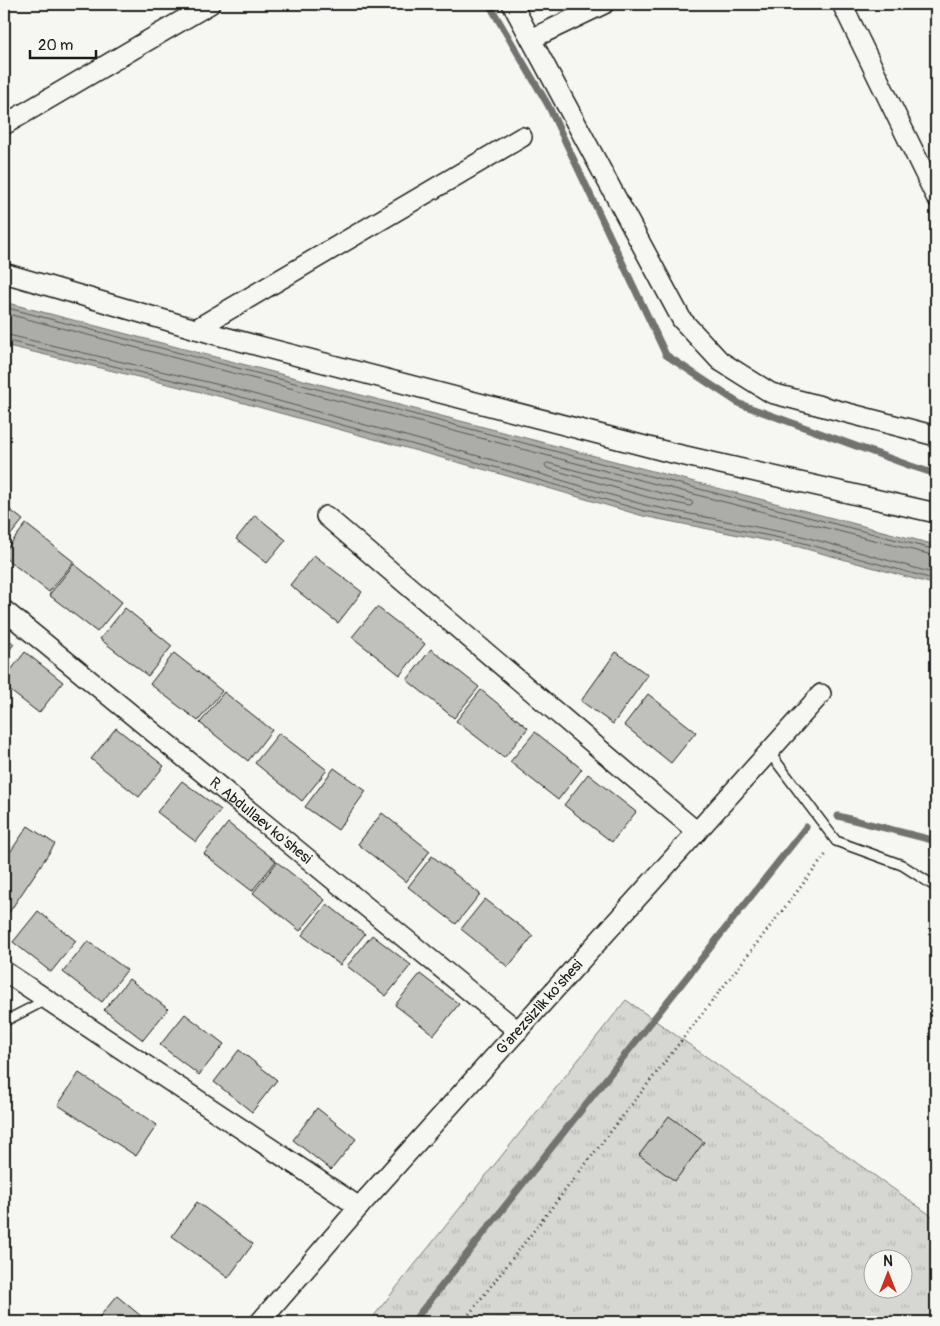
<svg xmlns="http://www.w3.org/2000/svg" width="940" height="1326" font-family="Pangolin,sans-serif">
	<defs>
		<pattern id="park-tufts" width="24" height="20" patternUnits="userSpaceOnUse" patternTransform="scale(1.25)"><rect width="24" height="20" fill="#d6d6d2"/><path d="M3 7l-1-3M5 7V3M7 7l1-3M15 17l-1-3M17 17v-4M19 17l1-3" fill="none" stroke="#b7b7b4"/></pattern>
	</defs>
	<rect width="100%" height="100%" fill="#f6f6f2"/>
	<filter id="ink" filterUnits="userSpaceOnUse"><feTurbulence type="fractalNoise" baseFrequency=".02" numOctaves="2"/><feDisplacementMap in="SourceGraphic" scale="10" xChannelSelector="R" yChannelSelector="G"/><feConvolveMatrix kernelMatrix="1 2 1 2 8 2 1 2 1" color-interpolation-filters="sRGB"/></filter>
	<g filter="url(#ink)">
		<path fill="url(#park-tufts)" stroke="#797977" fill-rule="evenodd" d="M626 1000 936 1219V1322H369ZM872 1258H902V1288H872Z"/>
		<path fill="#acaca9" stroke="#727271" d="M4 302 936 545V585L799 547 643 516 504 475 222 397 4 345Z"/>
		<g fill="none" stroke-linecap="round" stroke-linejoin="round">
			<path stroke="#565654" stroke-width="1" d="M4 307 707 491 936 550
				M4 313 705 497 936 556
				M4 334 224 386 507 464 645 505 802 536 936 574
				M4 340 223 392 505 470 644 511 800 542 936 580
				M548 463 691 501 693 504 690 506 647 497 547 468 545 465Z"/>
			<path stroke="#727271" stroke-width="7" d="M489 4 548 105 666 355 740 404 911 466 936 474
				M838 816 936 841
				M413 1322 806 827"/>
		</g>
		<path fill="#c0c0bd" stroke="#1c1c1c" d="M4 505 23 520 4 543Z
			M255 515 286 540 267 563 236 539Z
			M26 524 74 562 49 592 4 557V552Z
			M314 555 362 592 338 623 290 585Z
			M74 564 122 602 97 632 49 595Z
			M377 607 425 644 400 675 352 637Z
			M125 608 172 646 148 676 100 639Z
			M4 636 14 644 4 657Z
			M431 649 479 687 454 718 407 680Z
			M25 652 63 682 39 713 4 686V679Z
			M616 652 648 675 613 724 581 701Z
			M174 653 222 691 198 721 150 684Z
			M481 690 528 728 504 758 456 721Z
			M224 692 272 730 248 761 200 723Z
			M648 694 696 732 671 763 624 725Z
			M116 728 164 766 139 797 91 759Z
			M535 732 582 769 558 800 510 762Z
			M279 733 327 770 302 801 255 763Z
			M334 768 366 791 338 830 305 807Z
			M588 774 636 812 612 842 564 805Z
			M182 781 221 810 196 842 157 812Z
			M382 813 430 851 406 882 358 844Z
			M228 823 276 861 252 891 204 854Z
			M28 826 55 844 4 920V861Z
			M432 856 480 894 456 924 408 887Z
			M277 862 325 900 300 931 253 893Z
			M485 899 533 936 508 967 461 929Z
			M327 904 365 934 340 965 302 935Z
			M38 911 76 941 51 972 13 942Z
			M372 935 411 965 386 996 347 966Z
			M88 941 127 970 102 1002 63 972Z
			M420 974 459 1004 434 1035 395 1005Z
			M129 979 168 1009 143 1040 104 1010Z
			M185 1014 224 1044 199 1075 160 1045Z
			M239 1050 277 1080 252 1112 214 1082Z
			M79 1073 157 1125 136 1156 58 1105Z
			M317 1108 356 1139 331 1170 293 1140Z
			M669 1116 704 1142 675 1181 639 1155Z
			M197 1202 253 1244 228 1278 172 1236Z
			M117 1296 148 1322H95Z"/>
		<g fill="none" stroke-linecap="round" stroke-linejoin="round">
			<g stroke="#1c1c1c" stroke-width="12">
				<path id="lane" d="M769 752 836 841 902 865 936 887
					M4 1021 7 1020 46 1000"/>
			</g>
			<g stroke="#1c1c1c" stroke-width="22">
				<g id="street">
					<path d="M512 4 682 320 720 361 771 393 936 436"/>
					<path d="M842 4 936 197"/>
					<path d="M531 39 604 4"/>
					<path d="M4 125 210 4"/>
					<path d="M4 273 213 334 668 452 936 513"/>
					<path d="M196 329 522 137"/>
					<path d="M326 516 697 832"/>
					<path id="s1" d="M4 610 518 1031"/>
					<path d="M4 971 359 1207"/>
					<path id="s2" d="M260 1322 359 1207 821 694"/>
				</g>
			</g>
			<path stroke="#1c1c1c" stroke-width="3" stroke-dasharray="1 4" stroke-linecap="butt" d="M463 1322 827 853"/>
			<use href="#lane" stroke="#f6f6f2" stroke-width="9"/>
			<use href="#street" stroke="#f6f6f2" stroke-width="19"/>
		</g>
	</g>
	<g text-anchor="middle" stroke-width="4" stroke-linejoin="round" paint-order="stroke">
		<g font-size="15" fill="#1c1c1c" stroke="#f6f6f2">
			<text dy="5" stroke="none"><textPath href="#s1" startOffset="332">R. Abdullaev ko'shesi</textPath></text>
			<text dy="5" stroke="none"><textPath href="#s2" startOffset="421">G'arezsizlik ko'shesi</textPath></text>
		</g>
	</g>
	<rect width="940" height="1326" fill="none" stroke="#f6f6f2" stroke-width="20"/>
	<rect x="10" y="10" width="920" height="1306" fill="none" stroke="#1c1c1c" stroke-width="2" filter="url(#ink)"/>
	<g transform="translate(888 1274)"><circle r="24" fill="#f6f6f2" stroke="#9f9f9c"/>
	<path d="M0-4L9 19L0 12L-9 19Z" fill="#c8321e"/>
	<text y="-8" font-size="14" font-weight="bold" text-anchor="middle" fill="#1c1c1c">N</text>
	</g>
	<path d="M30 50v8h66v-8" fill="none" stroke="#1c1c1c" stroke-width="2.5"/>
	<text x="38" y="50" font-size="15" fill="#1c1c1c" stroke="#f6f6f2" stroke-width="4" paint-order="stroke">20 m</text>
</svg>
